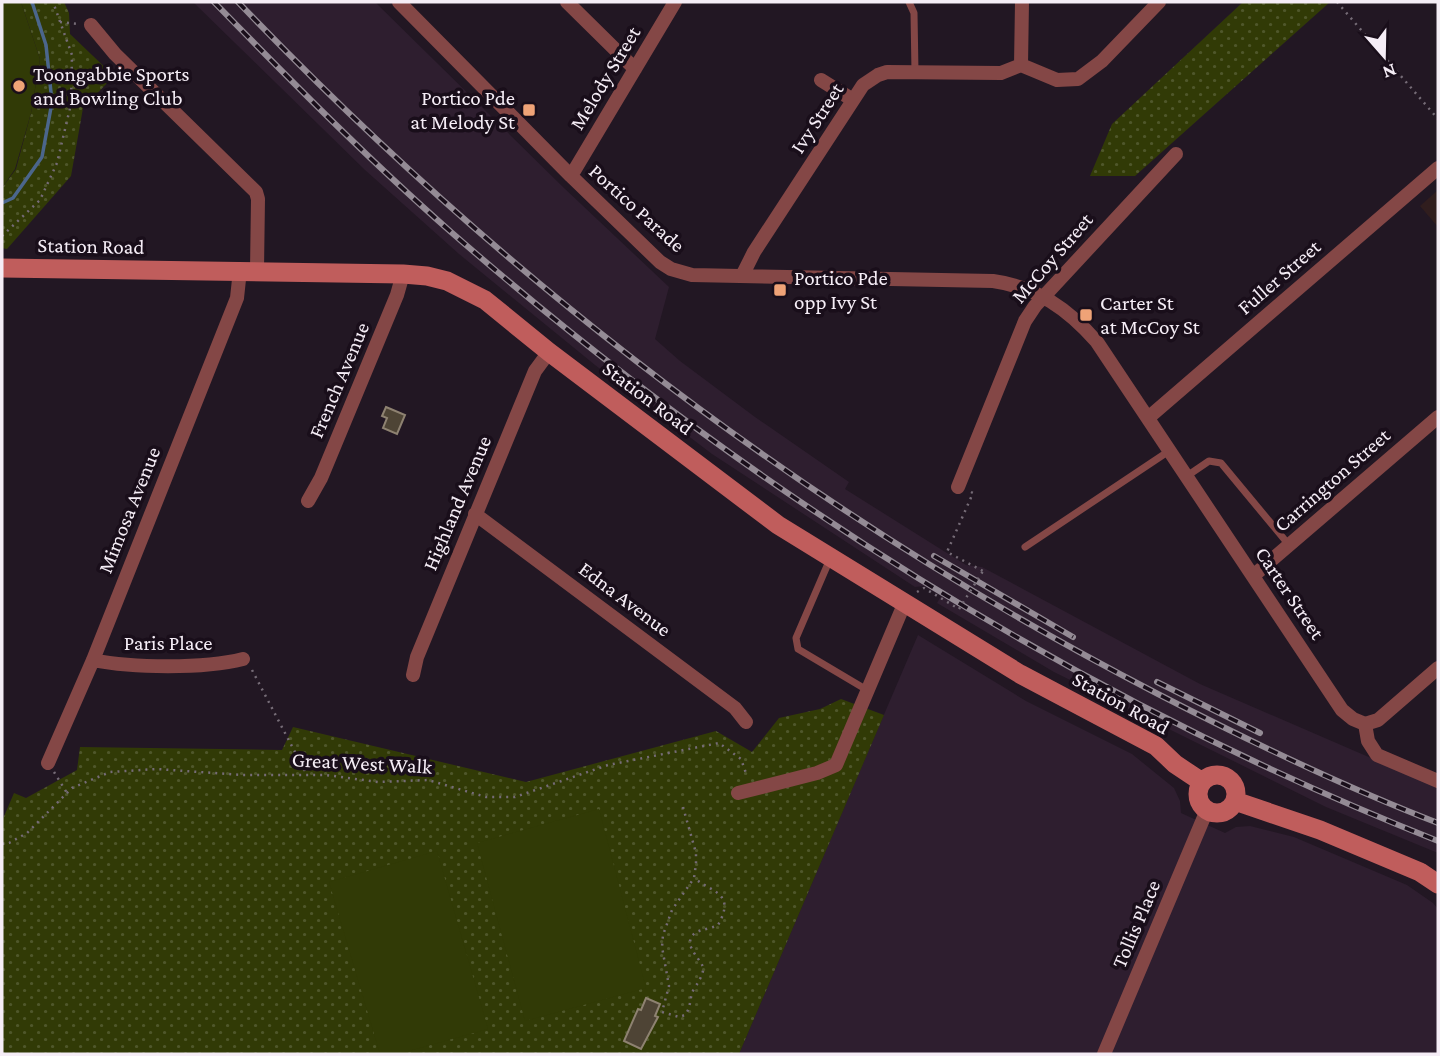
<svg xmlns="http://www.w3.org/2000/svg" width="1440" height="1056" font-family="'Crimson Pro',serif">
	<defs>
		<pattern id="green-dots" width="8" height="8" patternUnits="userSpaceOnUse" patternTransform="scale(1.75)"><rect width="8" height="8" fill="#313a06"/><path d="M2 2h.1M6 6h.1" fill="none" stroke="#4f572b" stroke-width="1.8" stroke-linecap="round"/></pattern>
	</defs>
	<rect width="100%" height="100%" fill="#221723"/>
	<path fill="#2e1e2f" d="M193 2H375L564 188 669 287 655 339 680 361 755 417 849 482 845 489 966 565 982 567 1200 684 1438 787V853L1326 807 1054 672 937 603 941 596 924 586 915 587 712 454 595 365 459 254 365 170Z
		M918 635 1026 701 1132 754 1174 788 1180 801 1181 813 1225 833 1236 827 1250 826 1294 837 1407 885 1433 903 1438 909V1054H739Z"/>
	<path fill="#301d1e" d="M1438 190V227L1420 206Z"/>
	<path fill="url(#green-dots)" d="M21 2H64L69 13 70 34 114 76 83 108 71 176 7 249 2 248V188L16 169 31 113 40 59Z
		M1243 2H1330L1135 176H1090L1112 124Z
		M841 699 884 715 739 1054H2V821L14 793 26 798 77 770 80 747 282 750 293 727 526 782 716 731 752 752 779 718 820 709Z"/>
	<path fill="#313a06" d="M2 2H21L40 59 31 113 15 169 2 188Z
		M599 809 646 988 525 1021 477 843Z
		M437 851 488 1029 398 1054H380L329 882Z"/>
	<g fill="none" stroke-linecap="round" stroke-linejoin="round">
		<path stroke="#4b668c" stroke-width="3.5" d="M2 203 13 198 42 157 52 102 46 45 32 2"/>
	</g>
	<path fill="#4e4435" stroke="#8e8271" stroke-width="2" d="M386 407 405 415 397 434 383 428 387 418 382 416Z
		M646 998 660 1004 655 1016 658 1017 641 1049 624 1041 638 1009 641 1010Z"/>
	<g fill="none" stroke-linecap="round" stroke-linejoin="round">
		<path stroke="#766c77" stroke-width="2.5" stroke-dasharray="2 5" stroke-linecap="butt" d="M1337 2 1438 119
			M60 22 78 24
			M2 236 40 200 57 163 71 104 72 55 53 2
			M971 492 973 493 947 552 983 571
			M917 592 924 588 959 609
			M252 670 307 775
			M54 772 67 793
			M683 807 696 853V864L694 878 672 910 663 935 662 947 669 986 662 1012 679 1017 685 1015C692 1006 689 997 694 989 711 962 701 969 690 945 689 928 707 931 718 925 736 893 713 893 694 878
			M2 844 9 843 27 833 72 788 110 772 157 769 242 775H326L378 782 428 780 486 797H515L608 765 719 743 741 759 747 776"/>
		<path stroke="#844746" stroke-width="7" d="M909 2 914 13 915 72
			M1187 476 1209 461 1221 463 1289 545
			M1025 547 1169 451
			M830 559 796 638 798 649 867 690"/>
		<path stroke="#844746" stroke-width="14" d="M399 2 571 176 660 262 671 269 692 275 993 281C1037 287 1068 309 1097 342L1342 710 1353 719 1365 724
			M567 2 635 69
			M91 25 115 54 256 192 258 199 257 270
			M1021 65 1057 80 1078 79 1102 61 1159 2
			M1021 65 1022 2
			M821 80 853 100
			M571 176 675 2
			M742 276 754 252 863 85 878 75 887 72 1001 73 1021 65
			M1148 418 1438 168
			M958 487 1025 321 1035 306 1176 154
			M308 501 321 478 397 295 403 274
			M475 514 735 708 746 722
			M1253 576 1438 417
			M93 660C132 668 204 669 243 659
			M413 675 417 657 535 371 549 352
			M1365 724 1368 741 1377 755 1438 781
			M1365 724 1378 720 1438 668
			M48 763 93 660 237 298 240 270
			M738 793 817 773 836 765 905 602
			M1104 1054 1207 810"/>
		<path stroke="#c05d5c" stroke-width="19" d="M2 268 403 274 427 276 447 281 485 300 549 352 778 525 1020 674 1156 746 1175 764 1202 782
			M1198 794a19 19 0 1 1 38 0a19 19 0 1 1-38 0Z
			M1235 801 1320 830 1420 872 1438 884"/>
		<g stroke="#948b95" stroke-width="6">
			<path id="rail" d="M214 2C291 81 368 159 451 232 743 487 1077 698 1438 841
				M238 2C506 282 812 515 1158 694 1249 741 1342 786 1438 823
				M934 556 1073 637
				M1157 682 1260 733"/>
		</g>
		<use href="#rail" stroke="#190e1a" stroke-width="3.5" stroke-dasharray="10" stroke-linecap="butt"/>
		<path stroke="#766c77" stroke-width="2.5" stroke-dasharray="2 5" stroke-linecap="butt" d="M959 609 983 571"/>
	</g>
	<g fill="#efa377" stroke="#190e1a" stroke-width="2.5">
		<circle cx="19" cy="86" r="7"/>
		<rect x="522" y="103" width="14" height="14" rx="3.5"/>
		<rect x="773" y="283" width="14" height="14" rx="3.5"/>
		<rect x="1079" y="308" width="14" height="14" rx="3.5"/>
	</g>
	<g text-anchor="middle" stroke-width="7" stroke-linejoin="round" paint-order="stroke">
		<g font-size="21" fill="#f5edf6" stroke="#190e1a" text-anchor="start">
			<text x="33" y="81">Toongabbie Sports<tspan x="33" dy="24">and Bowling Club</tspan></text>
			<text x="515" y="105" text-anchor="end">Portico Pde<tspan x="515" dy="24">at Melody St</tspan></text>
			<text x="794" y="285">Portico Pde<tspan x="794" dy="24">opp Ivy St</tspan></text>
			<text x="1100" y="310">Carter St<tspan x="1100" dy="24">at McCoy St</tspan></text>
		</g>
		<g font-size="21" fill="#f5edf6" stroke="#190e1a">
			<text transform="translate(605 78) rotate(-59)" y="7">Melody Street</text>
			<text transform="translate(817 118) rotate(-57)" y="7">Ivy Street</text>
			<text transform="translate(637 208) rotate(42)" y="7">Portico Parade</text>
			<text transform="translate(91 246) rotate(1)" y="7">Station Road</text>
			<text transform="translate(1052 258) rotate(-49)" y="7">McCoy Street</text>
			<text transform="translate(1279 277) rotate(-41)" y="7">Fuller Street</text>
			<text transform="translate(339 380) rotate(-67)" y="7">French Avenue</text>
			<text transform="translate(648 398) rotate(37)" y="7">Station Road</text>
			<text transform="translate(1332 480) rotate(-41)" y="7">Carrington Street</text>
			<text transform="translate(457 503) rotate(-67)" y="7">Highland Avenue</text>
			<text transform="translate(129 510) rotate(-68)" y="7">Mimosa Avenue</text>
			<text transform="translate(1290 593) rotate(56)" y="7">Carter Street</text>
			<text transform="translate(625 599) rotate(37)" y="7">Edna Avenue</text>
			<text x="168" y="650">Paris Place</text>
			<text transform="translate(1121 703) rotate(29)" y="7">Station Road</text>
			<text transform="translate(362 763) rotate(3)" y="7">Great West Walk</text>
			<text transform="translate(1136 924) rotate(-67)" y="7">Tollis Place</text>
		</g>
	</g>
	<rect width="1440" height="1056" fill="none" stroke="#f5edf6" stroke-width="7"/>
	<g transform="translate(1384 56) rotate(160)" stroke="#190e1a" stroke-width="5" paint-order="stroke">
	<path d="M0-5L12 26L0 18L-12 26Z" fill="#f5edf6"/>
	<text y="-10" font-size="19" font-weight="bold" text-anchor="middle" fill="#f5edf6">N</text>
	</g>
</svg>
